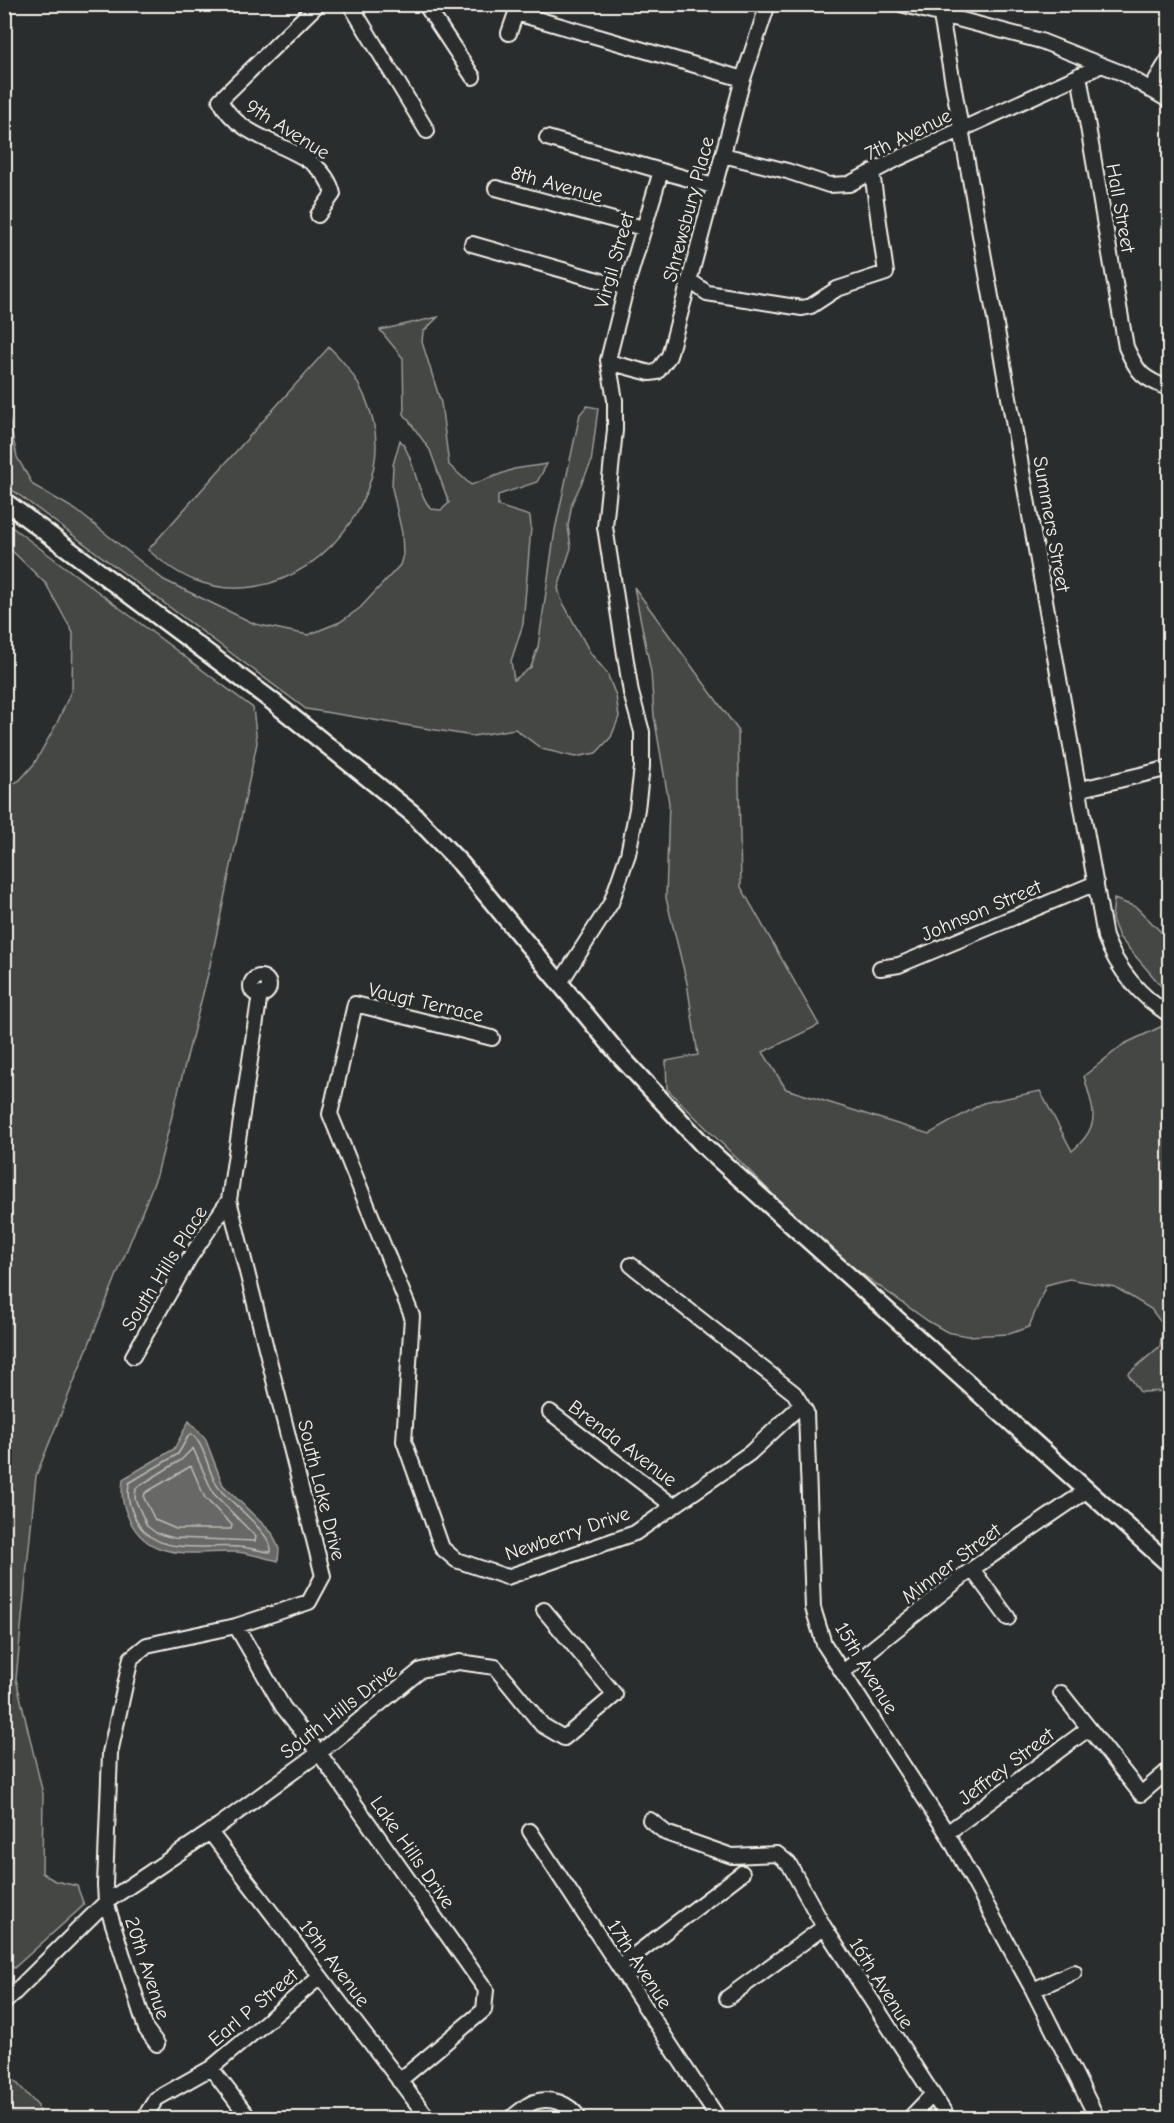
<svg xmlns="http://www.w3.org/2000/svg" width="1174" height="2123" font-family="'Comic Neue',sans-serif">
	<rect width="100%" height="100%" fill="#2a2d2e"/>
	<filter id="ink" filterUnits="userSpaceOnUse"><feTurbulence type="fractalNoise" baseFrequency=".0167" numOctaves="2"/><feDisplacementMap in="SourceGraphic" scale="12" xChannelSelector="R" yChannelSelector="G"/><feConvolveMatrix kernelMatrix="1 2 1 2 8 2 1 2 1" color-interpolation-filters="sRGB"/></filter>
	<g filter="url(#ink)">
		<path fill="#444645" stroke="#9c9c96" stroke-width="1.5" d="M438 317 423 332 422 342 441 403 449 465 471 485 514 469 547 464 537 482 498 495V506L530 516 531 527 523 624 511 661 514 680 531 667 538 647 555 530 580 414 587 406 598 408 591 463 572 503 568 526 571 548 558 588 561 599 591 654 607 673 616 696 619 717 611 737 596 753 575 757 542 749 515 729 473 736 306 709 11 489 5 459V399L17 457 33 485 76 510 164 580 255 624 308 635 340 622 360 608 400 565 403 555 402 533 392 488 393 465 400 440C416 460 414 488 431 509L441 510 449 503 430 450 404 414 403 358 380 330Z
			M329 347C360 376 383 422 374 466 359 545 275 612 194 580 177 574 161 561 148 550Z
			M5 522 253 708 257 743 209 970 157 1175 36 1476 16 1679 43 1794 42 1873 55 1881 77 1886 84 1905 14 1968 4 1962V789L20 780 34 764 57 723 72 689 73 633 46 584 5 544Z
			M634 587 738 730 741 887 819 1025 763 1052 786 1089 929 1134 983 1103 1040 1091 1072 1151C1103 1124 1093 1111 1084 1076L1124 1044 1169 1023V1391L1140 1392 1128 1374 1160 1346 1163 1325 1151 1309 1115 1287 1069 1279 1046 1285 1029 1327 1009 1334 967 1336 947 1332 928 1321 830 1251 667 1089 666 1061 698 1055 687 983 666 898 669 803 654 716 651 672Z
			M1114 899 1136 907 1169 940V995L1119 937 1112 919Z
			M5 2070 38 2106 40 2118H5Z"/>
		<path fill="#676866" stroke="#9f9f9a" stroke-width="1.5" d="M189 1421 205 1438 223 1485 272 1533 279 1549 278 1561C264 1558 250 1553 236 1552 195 1551 150 1564 129 1519 122 1504 121 1496 123 1479L174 1449Z"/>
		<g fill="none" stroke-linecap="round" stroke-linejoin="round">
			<path stroke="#bcbab4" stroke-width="1.5" d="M192 1434C208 1449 207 1476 222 1492 234 1504 274 1537 271 1552 260 1552 250 1547 239 1547 203 1544 154 1558 135 1518 129 1505 127 1498 129 1483L178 1454 189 1435Z
				M193 1448 213 1493 256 1537 255 1541 174 1538 156 1533 147 1526 135 1499 136 1488 181 1460Z
				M191 1466 205 1498 232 1525 231 1529H176L155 1520 144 1498 145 1493Z"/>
			<g stroke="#f4f1e8" stroke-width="18">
				<path id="minor" d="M350 4 427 131
					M425 4 473 77
					M901 4 1041 41 1122 73 1170 101
					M516 13 743 79
					M941 16 1105 937C1118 970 1139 996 1170 1015
					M509 33 518 7
					M1079 75 1126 347C1138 374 1142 378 1170 389
					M1150 90 1170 57
					M547 138 713 186
					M723 155 787 171 829 185 849 184 897 159 1102 65
					M496 188 643 228
					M318 215 333 194C321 142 244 150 220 100L318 4
					M472 244 626 288
					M689 280 707 293 802 308 811 306 837 289 886 273 872 172
					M608 360 612 363 650 373 657 372 669 356 743 79 768 4
					M1081 789 1170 768
					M880 968 899 965 1096 883
					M251 986a9 9 0 1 1 18 0a9 9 0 1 1-18 0Z
					M560 983 611 903 628 854 637 809 642 767V732L631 693 605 527 615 430V400L608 360 626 288 661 171
					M492 1038 355 1004 330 1114 412 1316 404 1441 442 1548 456 1560 507 1577 635 1533 750 1453 801 1405
					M631 1265 794 1393 806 1412 813 1608 824 1644 947 1833 1033 1990 1097 2118
					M133 1356 190 1257 229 1200
					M550 1412 672 1505
					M972 1569 1008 1618
					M236 1626 283 1707 319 1753 486 1990 484 2010 399 2081
					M843 1672 972 1569 1086 1491
					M1061 1693 1141 1794 1170 1769
					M650 1820 666 1833 732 1856 777 1854 789 1864 824 1927 948 2118
					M530 1831 718 2118
					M210 1832 428 2118
					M947 1833 1088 1729
					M619 1967 742 1873
					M1033 1990 1074 1972
					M727 1998 824 1927
					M4 2003 106 1902 210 1832 319 1753 421 1670 459 1662 495 1667 542 1725 564 1738 615 1695 544 1610
					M157 2044 146 2029 106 1902 105 1885 110 1753 131 1658 147 1645 236 1626 309 1602 323 1576 229 1200 260 994
					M211 2068 249 2118
					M144 2118 156 2099 211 2068 320 1977
					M511 2118C517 2114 526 2105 534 2102 551 2096 570 2104 579 2118
					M910 2118 931 2096"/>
			</g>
			<g stroke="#f4f1e8" stroke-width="21">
				<path id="major" d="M4 501 272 701 413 814 461 864 620 1056 704 1146 1170 1565"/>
			</g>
			<use href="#minor" stroke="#2a2d2e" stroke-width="14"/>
			<use href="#major" stroke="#2a2d2e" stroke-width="16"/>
		</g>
	</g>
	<g text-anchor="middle" stroke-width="6" stroke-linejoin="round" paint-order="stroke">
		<g font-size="20" fill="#f4f1e8" stroke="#2a2d2e">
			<text transform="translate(288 129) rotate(32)" y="7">9th Avenue</text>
			<text transform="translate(908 134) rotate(-26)" y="7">7th Avenue</text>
			<text transform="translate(557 184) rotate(15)" y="7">8th Avenue</text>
			<text transform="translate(1121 208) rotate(80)" y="7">Hall Street</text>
			<text transform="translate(688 209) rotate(-75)" y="7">Shrewsbury Place</text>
			<text transform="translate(614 260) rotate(-74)" y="7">Virgil Street</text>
			<text transform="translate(1052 524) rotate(80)" y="7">Summers Street</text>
			<text transform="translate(981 910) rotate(-23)" y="7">Johnson Street</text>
			<text transform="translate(426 1002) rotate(13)" y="7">Vaugt Terrace</text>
			<text transform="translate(164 1268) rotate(-58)" y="7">South Hills Place</text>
			<text transform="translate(623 1443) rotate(37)" y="7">Brenda Avenue</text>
			<text transform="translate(322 1490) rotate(76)" y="7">South Lake Drive</text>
			<text transform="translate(567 1533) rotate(-19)" y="7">Newberry Drive</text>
			<text transform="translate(951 1563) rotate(-37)" y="7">Minner Street</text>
			<text transform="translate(867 1668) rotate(59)" y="7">15th Avenue</text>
			<text transform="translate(338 1711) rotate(-38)" y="7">South Hills Drive</text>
			<text transform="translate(1006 1766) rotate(-37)" y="7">Jeffrey Street</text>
			<text transform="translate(413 1852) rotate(55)" y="7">Lake Hills Drive</text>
			<text transform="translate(335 1963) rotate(53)" y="7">19th Avenue</text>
			<text transform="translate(640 1964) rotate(57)" y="7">17th Avenue</text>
			<text transform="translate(148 1968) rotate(72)" y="7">20th Avenue</text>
			<text transform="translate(882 1983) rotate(58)" y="7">16th Avenue</text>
			<text transform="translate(253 2007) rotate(-40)" y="7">Earl P Street</text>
		</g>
	</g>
	<rect width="1174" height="2123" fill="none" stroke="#2a2d2e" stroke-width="24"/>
	<rect x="12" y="12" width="1150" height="2099" fill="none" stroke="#f4f1e8" stroke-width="2" filter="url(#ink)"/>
</svg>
